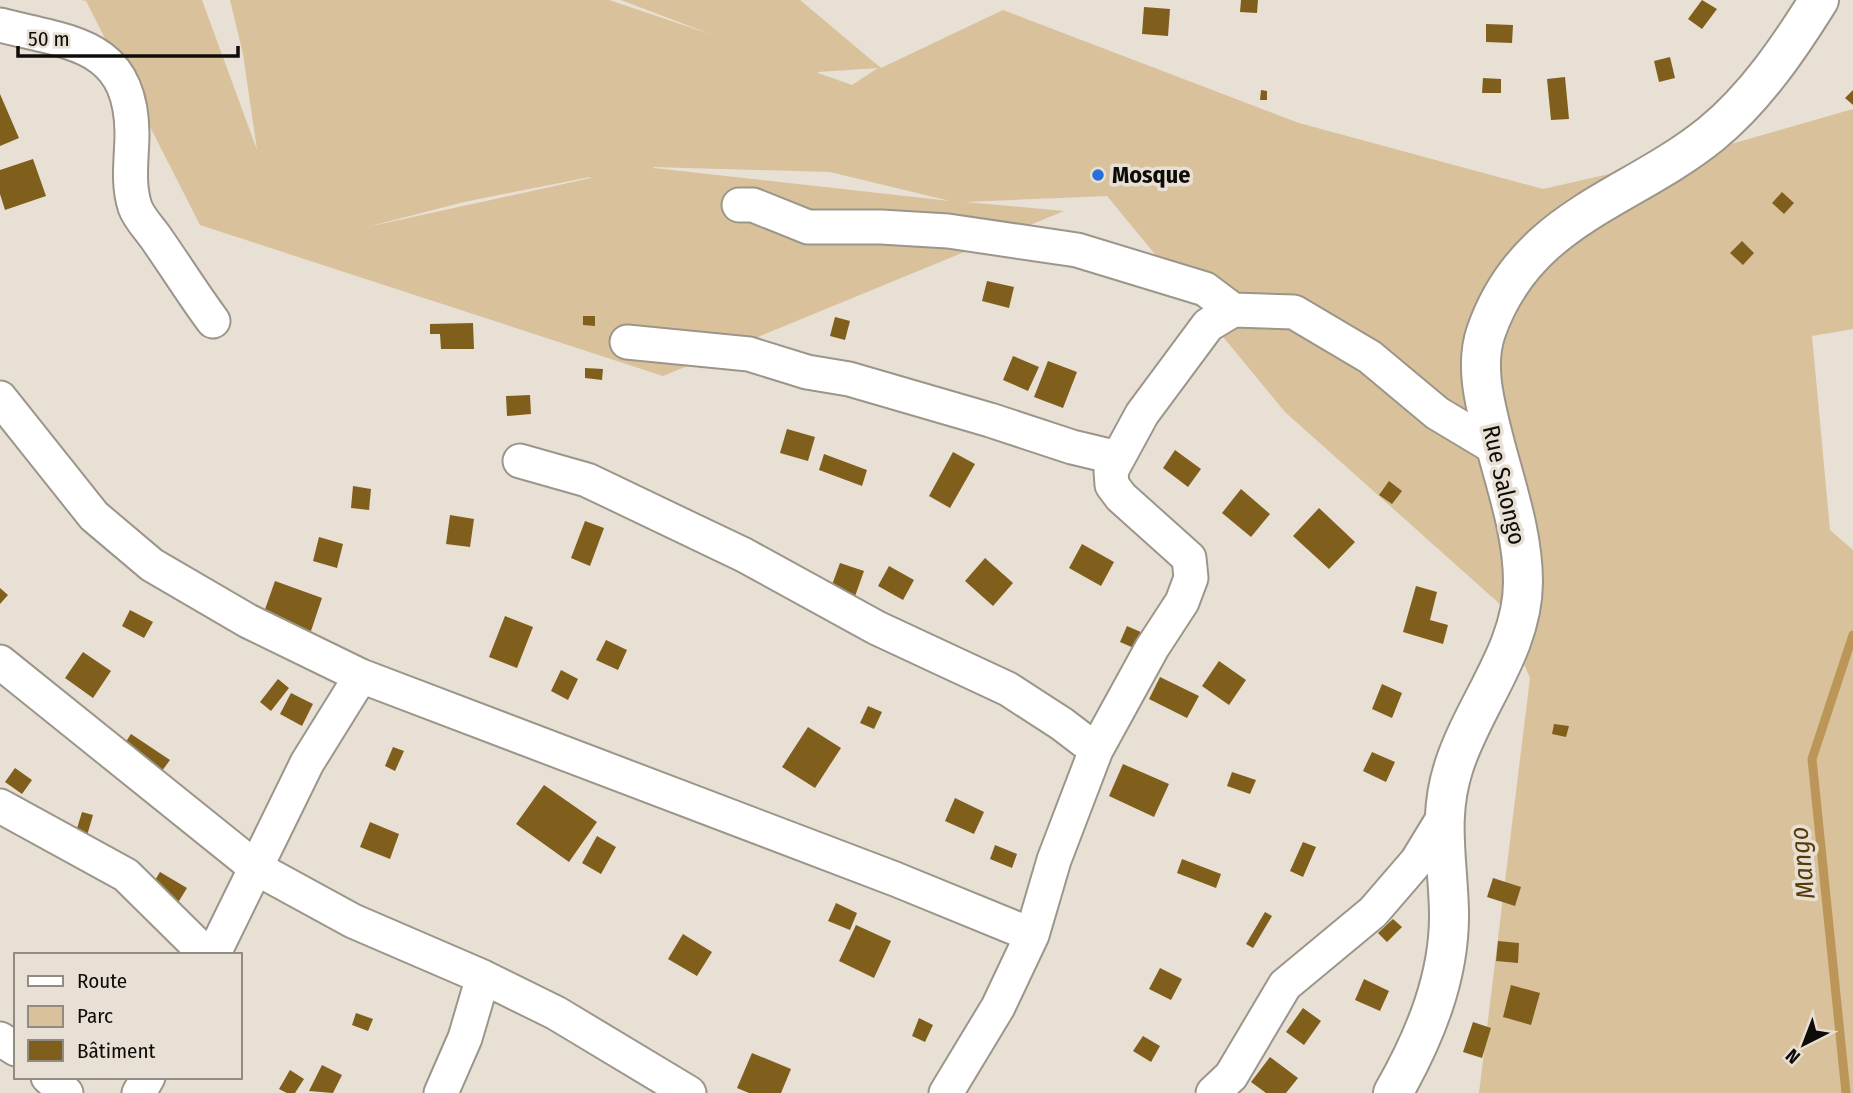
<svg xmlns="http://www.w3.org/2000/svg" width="1853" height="1093" font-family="'Fira Sans Condensed',sans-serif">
	<rect width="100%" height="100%" fill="#e8e0d4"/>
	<path fill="#d9c19b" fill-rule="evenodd" d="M81 0H202L257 150 243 54 230 0H609L710 34 621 0H800L881 68 1003 10 1299 123 1543 189 1693 155 1853 109V329L1812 336 1830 530 1853 550V1093H1479L1530 678 1505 620 1502 606 1285 412 1107 196 966 202 1064 211 663 376 200 225 86 1ZM878 68 852 85 818 73V72ZM653 167 830 172 950 201 654 168ZM590 177 591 178 367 227 464 202Z"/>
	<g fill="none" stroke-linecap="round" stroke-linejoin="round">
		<path stroke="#bb9658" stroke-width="9" d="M1846 1093 1812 759 1853 635"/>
	</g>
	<path fill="#805e1c" d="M1241 0H1258L1257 13 1240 12Z
		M1702 0 1717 9 1702 29 1688 19Z
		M1144 7 1170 9 1168 36 1142 34Z
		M1486 24 1513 25 1512 43 1486 42Z
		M1670 57 1675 78 1659 82 1654 61Z
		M1565 77 1569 119 1551 120 1547 79Z
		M1483 78 1501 79V93H1482Z
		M1261 90 1267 91V100H1260Z
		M1853 90V105L1845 98Z
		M0 94 19 138 0 146Z
		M33 159 46 196 5 210 0 194V170Z
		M1782 192 1794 203 1784 214 1772 203Z
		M1742 241 1754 253 1743 265 1730 253Z
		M987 281 1014 287 1009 308 982 301Z
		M583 316H595V326L583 325Z
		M835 317 850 321 845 340 830 336Z
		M473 323 474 349H441L440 334H430V324Z
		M1013 356 1039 367 1028 391 1003 380Z
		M1048 361 1077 372 1063 408 1034 397Z
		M585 368 603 369 602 380 585 378Z
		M530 395 531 414 507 416 506 396Z
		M787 429 815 437 808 461 780 453Z
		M1175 450 1201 469 1188 487 1163 468Z
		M953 452 975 464 950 508 929 496Z
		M824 454 867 470 862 486 819 470Z
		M1389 481 1402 491 1392 504 1379 495Z
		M353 486 371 489 369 510 351 508Z
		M1241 489 1270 514 1251 537 1222 513Z
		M1319 508 1355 542 1329 569 1293 536Z
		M450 515 474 519 470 547 446 544Z
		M585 521 604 528 590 566 571 558Z
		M319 537 343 544 337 568 313 561Z
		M1082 544 1114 562 1101 586 1069 568Z
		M985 558 1013 583 993 606 965 581Z
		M840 563 864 571 853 602 829 593Z
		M889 566 914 580 903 600 878 586Z
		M275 581 322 598 311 631 263 615Z
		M1416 586 1437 592 1430 620 1448 625 1443 644 1403 632Z
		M0 588 8 595 0 604Z
		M130 610 153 622 144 638 122 626Z
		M505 616 533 627 517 668 489 657Z
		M1127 626 1143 633 1136 649 1120 642Z
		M606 640 627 650 618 670 596 660Z
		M83 652 111 671 93 698 65 678Z
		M1219 661 1246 680 1229 705 1202 686Z
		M561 670 578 679 568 700 551 691Z
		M1160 677 1199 696 1187 718 1149 699Z
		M278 679 289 688 271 711 260 702Z
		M1382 684 1402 693 1392 718 1372 709Z
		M291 693 313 704 302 726 280 714Z
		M868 706 882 712 874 729 860 723Z
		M1554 724 1569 726 1566 737 1552 734Z
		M808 727 841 748 815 788 782 767Z
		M131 734 170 760 159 775 121 749Z
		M393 747 404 751 395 771 385 766Z
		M1372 752 1395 762 1386 782 1363 771Z
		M1123 764 1169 784 1154 817 1109 796Z
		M15 768 32 780 22 794 5 782Z
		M1232 772 1256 780 1250 794 1227 786Z
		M544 785 597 822 569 862 516 824Z
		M955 798 984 812 974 834 945 821Z
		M82 812 93 815 86 839 75 835Z
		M370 822 399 834 390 859 360 847Z
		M597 836 616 847 601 874 582 863Z
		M1303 842 1316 847 1303 877 1290 871Z
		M995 845 1017 854 1012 868 990 859Z
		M1182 859 1221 874 1216 888 1177 873Z
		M160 872 187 888 174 909 147 893Z
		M1493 878 1521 887 1515 906 1487 897Z
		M836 903 857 913 850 930 828 921Z
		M1265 912 1272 916 1253 948 1246 944Z
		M1393 919 1402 927 1387 942 1378 933Z
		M856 925 891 941 874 978 839 961Z
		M683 934 712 952 697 976 668 959Z
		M1498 941 1519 943 1518 963 1496 961Z
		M1160 968 1182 979 1171 1000 1149 989Z
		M1364 979 1389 991 1380 1011 1355 1000Z
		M1511 985 1540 993 1531 1025 1503 1017Z
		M1303 1008 1321 1021 1304 1045 1286 1032Z
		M356 1013 373 1019 368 1031 352 1025Z
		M919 1018 933 1025 925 1042 912 1036Z
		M1473 1022 1491 1028 1482 1058 1463 1052Z
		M1143 1036 1160 1046 1151 1062 1133 1051Z
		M752 1053 791 1069 781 1093H749L737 1088Z
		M1270 1057 1298 1078 1286 1093H1266L1251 1082Z
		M322 1065 342 1075 333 1093 309 1091Z
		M290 1070 304 1079 295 1093H287L279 1089Z"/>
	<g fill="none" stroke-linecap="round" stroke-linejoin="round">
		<g stroke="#9c9589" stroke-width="37">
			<path id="minor" d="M0 25C70 43 131 43 132 133 132 158 127 182 135 207 139 218 149 228 156 238 175 265 193 294 213 321
				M739 205H753L808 227H881L948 231 1077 250 1205 289 1233 310 1294 312 1370 357 1437 413 1497 449
				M627 342 749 354 807 372 849 379 990 420 1072 447 1118 458
				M0 398 94 516 152 565 248 621 361 676 895 879 1032 935
				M520 461 587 480 744 555 877 628 1008 689 1062 724 1096 750
				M0 662 256 868 353 921 483 977 556 1013 689 1093
				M0 806 126 875 207 955
				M213 955 307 763 361 676
				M0 1039 16 1049
				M48 1077 66 1093
				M139 1093 148 1077
				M441 1093 465 1038 483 977
				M946 1093 998 1007 1032 935 1054 860 1096 750 1152 648 1182 602 1191 578 1189 558 1121 497 1112 485 1111 471 1142 414 1208 325 1233 310
				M1213 1093 1231 1076 1285 985 1373 912 1417 861 1442 820"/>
		</g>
		<g stroke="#9c9589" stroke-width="42">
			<path id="tertiary" d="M1393 1093C1425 1037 1450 976 1449 912 1448 860 1437 818 1454 766 1474 704 1523 649 1523 582 1523 531 1504 481 1492 432 1484 400 1475 364 1486 332 1526 217 1628 201 1711 134 1755 98 1789 48 1819 0"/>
		</g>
		<use href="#minor" stroke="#fff" stroke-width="33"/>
		<use href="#tertiary" stroke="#fff" stroke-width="38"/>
	</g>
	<circle fill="#296eda" stroke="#e8e0d4" stroke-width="2.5" cx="1098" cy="175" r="7"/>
	<g text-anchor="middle" stroke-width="7" stroke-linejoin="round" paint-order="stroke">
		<g font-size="24" font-weight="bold" fill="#0e0c08" stroke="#e8e0d4" text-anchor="start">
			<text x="1112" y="183">Mosque</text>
		</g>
		<g font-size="24" fill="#0e0c08" stroke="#e8e0d4">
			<text transform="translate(1504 485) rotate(77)" y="8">Rue Salongo</text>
		</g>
		<g font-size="26" font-style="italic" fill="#553b07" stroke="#e8e0d4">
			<text transform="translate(1802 863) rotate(-96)" y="9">Mango</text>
		</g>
	</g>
	<rect x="14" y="953" width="228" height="126" fill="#e8e0d4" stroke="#918b82" stroke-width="2"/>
	<rect x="28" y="976" width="35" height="10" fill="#ffffff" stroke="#918b82" stroke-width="2"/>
	<text x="77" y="988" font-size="21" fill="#0e0c08">Route</text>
	<rect x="28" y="1006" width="35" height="21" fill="#d9c19b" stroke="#918b82" stroke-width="2"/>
	<text x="77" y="1023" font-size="21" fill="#0e0c08">Parc</text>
	<rect x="28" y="1040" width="35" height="21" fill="#805e1c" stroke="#918b82" stroke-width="2"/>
	<text x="77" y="1058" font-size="21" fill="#0e0c08">Bâtiment</text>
	<g transform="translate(1804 1044) rotate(222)" stroke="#e8e0d4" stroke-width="5" paint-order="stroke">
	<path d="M0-5L12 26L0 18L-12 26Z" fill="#0e0c08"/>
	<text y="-10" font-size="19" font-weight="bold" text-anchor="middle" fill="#0e0c08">N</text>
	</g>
	<path d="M18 46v10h220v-10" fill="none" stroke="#0e0c08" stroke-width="3.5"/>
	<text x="28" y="46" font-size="21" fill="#0e0c08" stroke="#e8e0d4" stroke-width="5" paint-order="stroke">50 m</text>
</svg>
